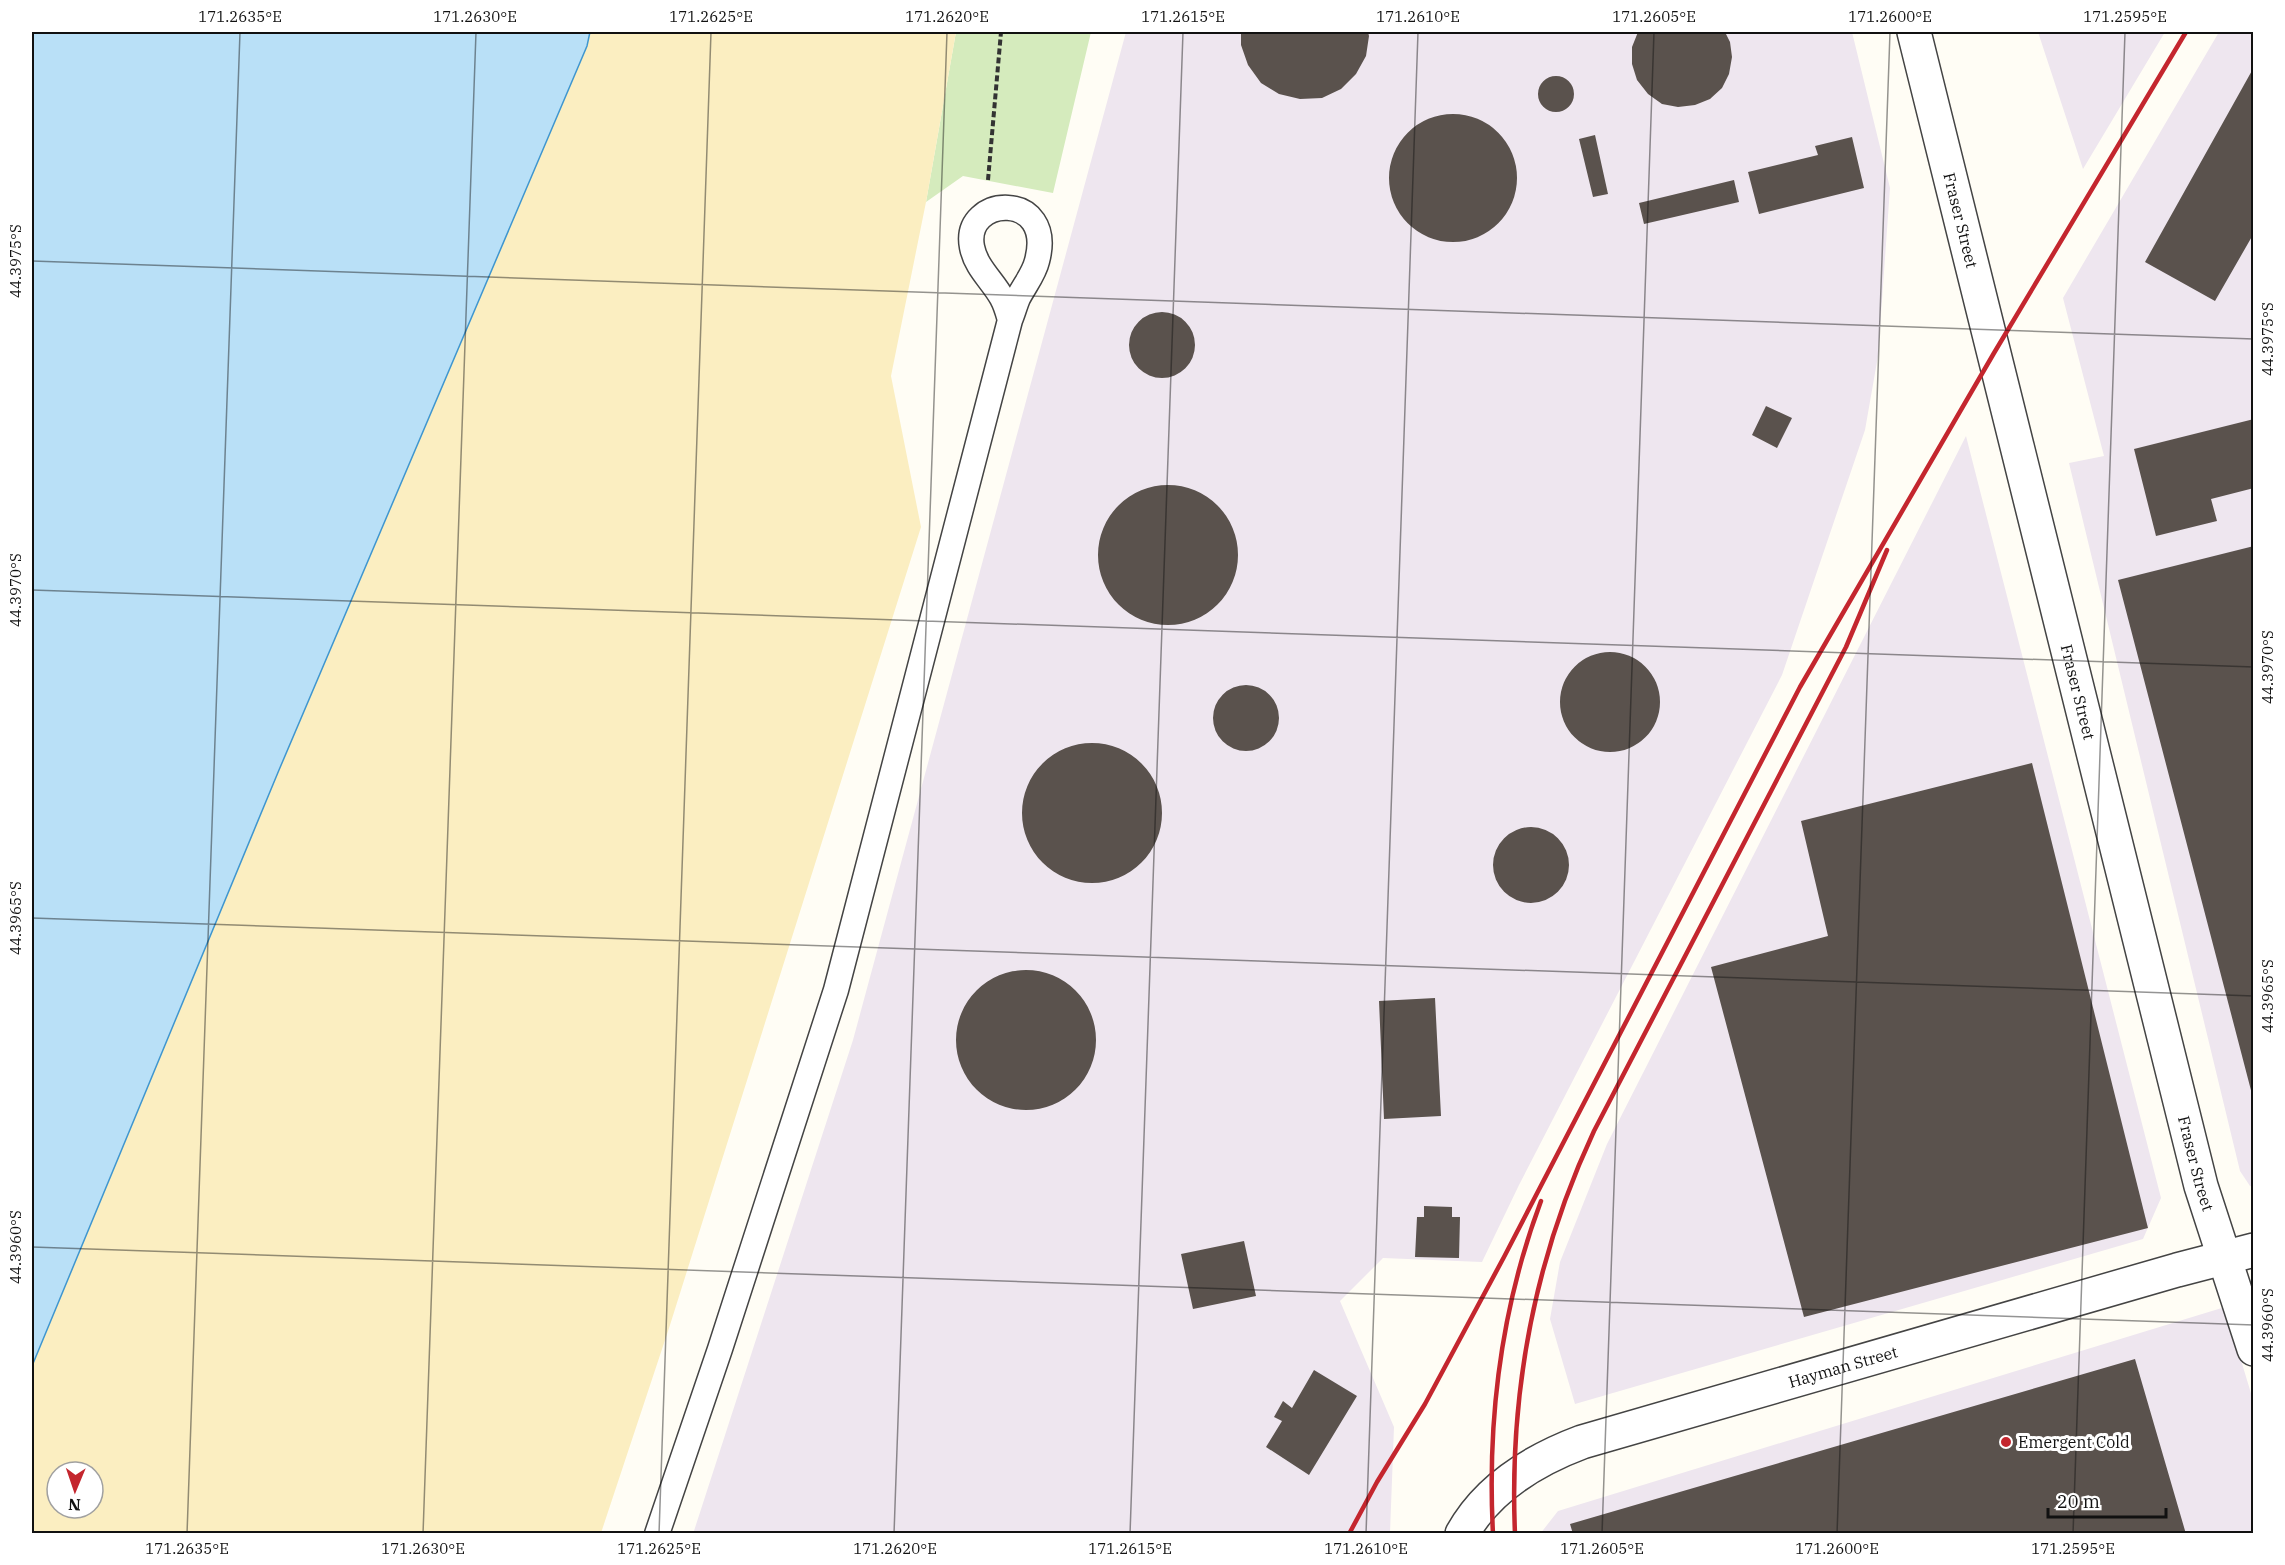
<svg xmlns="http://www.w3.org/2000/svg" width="2285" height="1565" font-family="'IBM Plex Serif',serif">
	<rect width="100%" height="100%" fill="#fffdf5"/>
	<path fill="#eee6ef" d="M1126 32H1852L1890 188 1878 356 1865 430 1782 675 1519 1185 1482 1262 1383 1258 1340 1301 1394 1427 1390 1533 693 1534 853 1040Z
		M2038 32H2165L2083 169Z
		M2219 32H2253V1187L2250 1186 2240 1171 2069 463 2104 456 2063 298Z
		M1966 436 2161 1198 2143 1239 1575 1404 1550 1319 1560 1262 1607 1144Z
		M2225 1307 2253 1400V1533L1540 1534 1558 1511Z"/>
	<path fill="#d5ebbd" d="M956 32H1091L1053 193 963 176 926 202Z"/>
	<path fill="#fbeec1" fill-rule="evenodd" d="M590 32H956L926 202 891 376 921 527 670 1325 601 1533 32 1534V1366L279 770 587 46ZM57 1472H93V1508H57Z"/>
	<path fill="#b9e0f7" stroke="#3f96cf" stroke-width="1.5" d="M32 32H590L587 46 279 770 32 1366Z"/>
	<path fill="#5a524d" d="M1241 32H1368L1369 36 1366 56 1356 74 1341 89 1322 98 1300 99 1279 94 1261 83 1248 65 1241 45Z
		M1638 32H1725L1730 42 1732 57 1729 74 1722 88 1710 99 1695 105 1678 107 1662 104 1648 94 1637 80 1632 64V47Z
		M2254 67V233L2215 301 2145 262Z
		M1538 94a18 18 0 1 1 36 0a18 18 0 1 1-36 0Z
		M1389 178a64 64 0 1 1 128 0a64 64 0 1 1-128 0Z
		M1595 135 1608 194 1593 197 1579 139Z
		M1852 137 1864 188 1759 214 1748 172 1818 155 1815 146Z
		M1734 180 1739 202 1644 224 1639 203Z
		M1129 345a33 33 0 1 1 66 0a33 33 0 1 1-66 0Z
		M1766 406 1792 418 1777 448 1752 435Z
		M2254 419V488L2211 499 2217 521 2156 536 2134 449Z
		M1098 555a70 70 0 1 1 140 0a70 70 0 1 1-140 0Z
		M2254 546V1098H2253L2118 580Z
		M1560 702a50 50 0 1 1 100 0a50 50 0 1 1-100 0Z
		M1213 718a33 33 0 1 1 66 0a33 33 0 1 1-66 0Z
		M1022 813a70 70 0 1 1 140 0a70 70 0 1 1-140 0Z
		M2032 763 2148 1228 1804 1317 1711 967 1828 936 1801 821Z
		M1493 865a38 38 0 1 1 76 0a38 38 0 1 1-76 0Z
		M956 1040a70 70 0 1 1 140 0a70 70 0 1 1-140 0Z
		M1435 998 1441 1116 1384 1119 1379 1001Z
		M1424 1206 1452 1207V1217H1460L1459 1258 1415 1257 1417 1217H1424Z
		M1244 1241 1256 1296 1193 1309 1181 1254Z
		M2135 1359 2186 1534H1573L1570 1524Z
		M1314 1370 1357 1396 1309 1475 1266 1447 1282 1421 1274 1417 1283 1401 1292 1408Z"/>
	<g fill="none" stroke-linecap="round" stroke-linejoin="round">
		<g stroke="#444" stroke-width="27">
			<path id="service" d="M657 1534 720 1349 836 990 1010 320C1013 313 1015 305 1018 298 1024 286 1034 274 1037 261 1056 190 962 195 972 247 976 268 993 281 1002 298 1006 305 1008 313 1010 320"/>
		</g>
		<g stroke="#444" stroke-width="36">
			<g id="minor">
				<path id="s1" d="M1914 32 2201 1186 2254 1349"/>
				<path id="s2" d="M1462 1534C1488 1487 1534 1460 1582 1442L2177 1270 2254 1250"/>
			</g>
		</g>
		<path stroke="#333" stroke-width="4" stroke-dasharray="6 3" stroke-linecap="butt" d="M988 180 1001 32"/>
		<use href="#service" stroke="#fff" stroke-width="24"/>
		<use href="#minor" stroke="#fff" stroke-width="33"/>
		<path stroke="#c4262e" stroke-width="4.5" d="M1349 1534 1377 1482 1425 1404 1504 1257 1800 687 1994 353 2186 32
			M1493 1534C1487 1420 1501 1308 1541 1201
			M1515 1534C1509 1394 1535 1257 1594 1131L1846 647 1887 550"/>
	</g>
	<path fill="none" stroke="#111" stroke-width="1.5" stroke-opacity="0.45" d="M32 261 2254 339M32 590 2254 667M32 918 2254 996M32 1247 2254 1325M187 1534 240 32M423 1534 476 32M659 1534 711 32M894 1534 947 32M1130 1534 1183 32M1366 1534 1418 32M1602 1534 1654 32M1837 1534 1890 32M2073 1534 2125 32"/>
	<circle fill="#c4262e" stroke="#fff" stroke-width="2" cx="2006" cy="1442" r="6"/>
	<g text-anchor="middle" stroke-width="6" stroke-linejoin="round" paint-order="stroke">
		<g font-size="16" fill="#111" stroke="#fff">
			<text dy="6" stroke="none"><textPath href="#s1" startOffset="194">Fraser Street</textPath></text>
			<text dy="6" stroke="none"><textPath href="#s1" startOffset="680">Fraser Street</textPath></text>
			<text dy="6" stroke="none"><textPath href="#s1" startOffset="1166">Fraser Street</textPath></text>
			<text dy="6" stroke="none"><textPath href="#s2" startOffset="426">Hayman Street</textPath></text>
		</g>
		<g font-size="16" fill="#111" stroke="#fff" text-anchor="start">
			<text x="2018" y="1448">Emergent Cold</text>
		</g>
	</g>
	<rect width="2285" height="1565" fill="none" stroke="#ffffff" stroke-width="66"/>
	<g transform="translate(75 1490) rotate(182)"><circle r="28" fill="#ffffff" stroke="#a0a0a0" stroke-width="1.5"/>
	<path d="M0-4.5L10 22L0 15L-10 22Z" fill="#c4262e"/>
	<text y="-9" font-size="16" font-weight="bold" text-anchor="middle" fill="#111111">N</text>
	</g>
	<path d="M2048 1508v9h118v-9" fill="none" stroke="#111111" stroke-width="3"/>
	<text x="2057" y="1508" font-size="18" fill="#111111" stroke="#ffffff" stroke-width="4.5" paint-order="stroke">20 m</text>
	<rect x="33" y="33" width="2219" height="1499" fill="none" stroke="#111" stroke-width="2"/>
	<g font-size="15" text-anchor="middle" fill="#111">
		<text x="240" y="22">171.2635°E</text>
		<text x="475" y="22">171.2630°E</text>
		<text x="711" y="22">171.2625°E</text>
		<text x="947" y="22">171.2620°E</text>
		<text x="1183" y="22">171.2615°E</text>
		<text x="1418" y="22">171.2610°E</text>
		<text x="1654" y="22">171.2605°E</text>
		<text x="1890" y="22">171.2600°E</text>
		<text x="2125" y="22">171.2595°E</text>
		<text transform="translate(16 261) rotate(-90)" y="5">44.3975°S</text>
		<text transform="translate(2268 339) rotate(-90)" y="5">44.3975°S</text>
		<text transform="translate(16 590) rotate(-90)" y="5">44.3970°S</text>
		<text transform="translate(2268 667) rotate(-90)" y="5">44.3970°S</text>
		<text transform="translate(16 918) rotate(-90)" y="5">44.3965°S</text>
		<text transform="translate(2268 996) rotate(-90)" y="5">44.3965°S</text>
		<text transform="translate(16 1247) rotate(-90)" y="5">44.3960°S</text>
		<text transform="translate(2268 1325) rotate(-90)" y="5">44.3960°S</text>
		<text x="187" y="1554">171.2635°E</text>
		<text x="423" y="1554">171.2630°E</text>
		<text x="659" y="1554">171.2625°E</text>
		<text x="895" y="1554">171.2620°E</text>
		<text x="1130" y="1554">171.2615°E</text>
		<text x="1366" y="1554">171.2610°E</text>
		<text x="1602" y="1554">171.2605°E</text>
		<text x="1837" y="1554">171.2600°E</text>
		<text x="2073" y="1554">171.2595°E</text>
	</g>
</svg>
